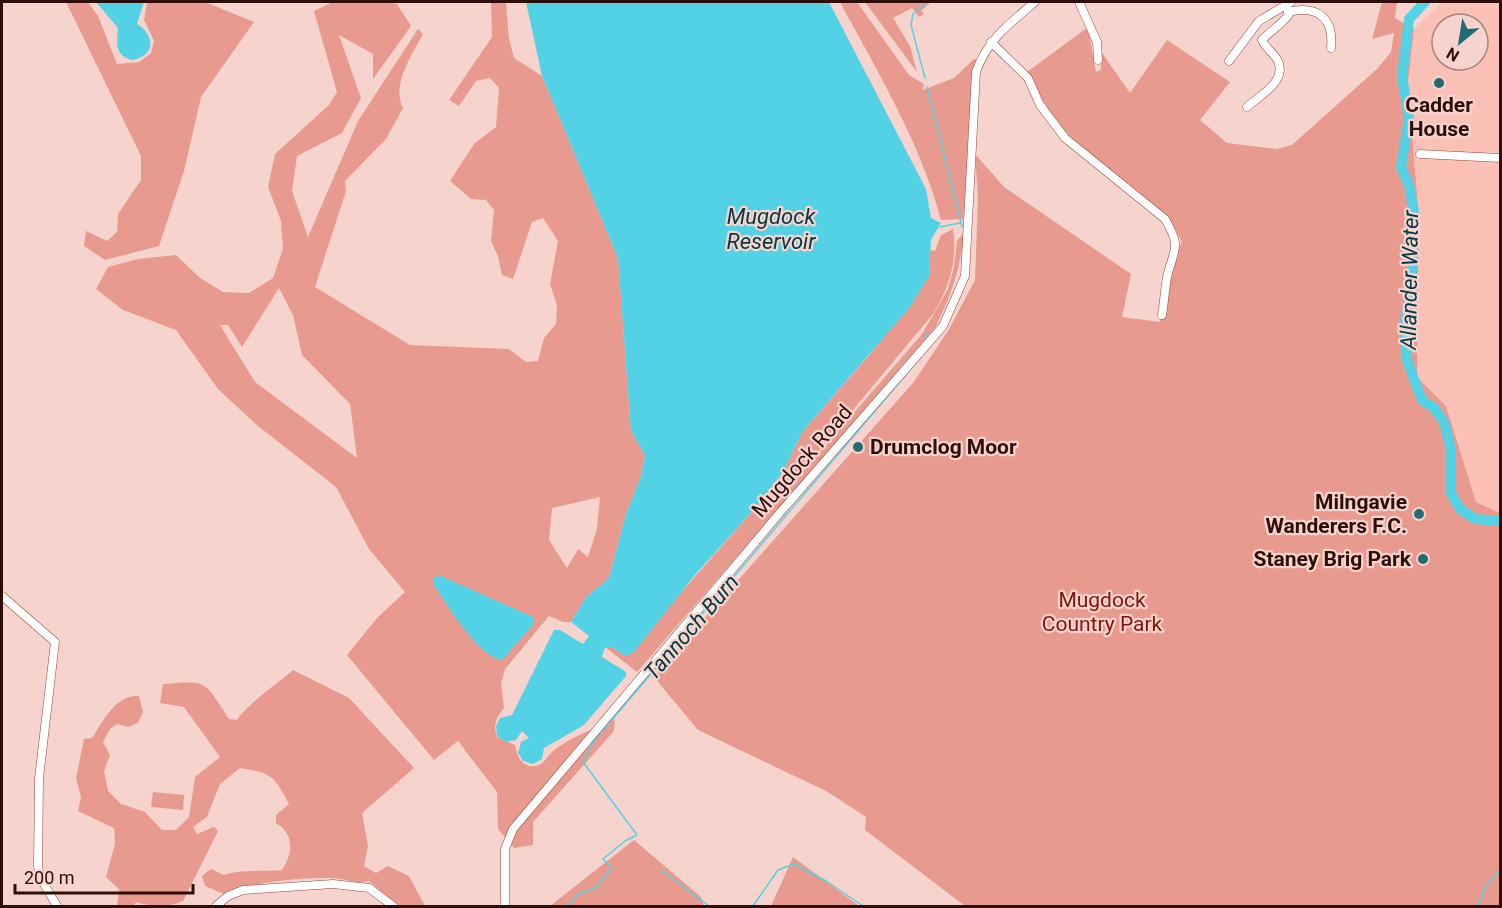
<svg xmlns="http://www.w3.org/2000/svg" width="1502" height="908" font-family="Roboto,sans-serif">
	<rect width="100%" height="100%" fill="#f7d3cd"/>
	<path fill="#fbc1b7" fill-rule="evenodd" d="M1442 2H1500V513L1476 502 1446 406 1417 377 1419 219 1408 83 1414 29ZM1442 24H1478V60H1442Z"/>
	<path fill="#e99a8e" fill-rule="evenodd" d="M66 2H88L98 16 117 64 139 62 151 53 154 41 144 20 147 2H205L254 22 201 97 184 171 159 246 105 260 84 246 86 231 107 241 117 232 118 214 141 180V156Z
		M333 2H389L397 4 411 26 373 79V54L339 35 361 98 342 133 297 156 292 191 308 237 358 121 418 29 423 34C412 55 391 85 403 108L386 139 345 181 346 191 315 287 410 345 509 349 526 362 538 361 544 338 556 324 557 305 550 284 558 241 543 218 532 222 513 279 502 275 498 256 491 241 494 210 486 200 471 199 450 181 474 144 496 127 499 88 490 78 476 81 459 106 449 100 492 37 491 2H506L509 39 514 58 542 76 618 258 631 431 645 455 641 476 626 514 609 578 586 597 571 622H563L549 616 505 669 501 684 504 708C496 718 493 724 497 737L515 745C517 756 522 768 535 766 544 765 546 758 552 752 569 737 595 729 615 719L614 731 533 822V845L514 848 498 829 497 792 458 741 434 760 347 655 377 618 405 592 369 549 336 487 258 426 218 389 176 330 123 310 96 289 108 267 138 259 176 255 200 278 223 292 249 293 273 278 283 249 281 221 268 187 275 154 329 105 337 92 314 11ZM279 288 293 315 302 355 350 404 357 458 255 382 220 325H228L242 347ZM600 497 597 529 588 557 578 549 567 568 549 540 552 508ZM433 578 457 584 533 621 499 660 482 644Z
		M840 2H857L909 75 924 84 923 90 954 78 974 59H979L963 219 941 220C921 143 877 71 840 2Z
		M865 2H931L921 11 924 14 919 17 912 8 893 18 910 46 917 72Z
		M1382 2H1397L1395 18 1414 29 1408 83 1419 219 1417 377 1446 406 1476 502 1500 513V906H965L865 830 866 817 828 792 698 730 653 676 913 383 948 331 975 280 978 198 975 154 1004 187 1131 274 1122 317 1160 322 1163 282 1182 242 1168 217 1087 153 1055 121 1027 72 1088 27 1096 72 1101 70 1100 50 1130 93 1167 40 1230 82 1200 120 1227 143 1277 149 1292 145 1378 68 1391 52 1394 33 1372 39Z
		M953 229C958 260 949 288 933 314L801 472 783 493 780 491 772 500 775 504 922 334 948 289 954 267 957 241 964 232C961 267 951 296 935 328L637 672 605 647H612L625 656 758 505 782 473 803 431 871 353 929 276 930 250 935 251 941 235Z
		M293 670 349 698 414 768 362 813 368 846 364 866 376 873 388 866 409 876 425 906H398L369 881C357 885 344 878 331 878 295 878 258 881 224 894L205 886 202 876 211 869 224 875C241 869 262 872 282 870 293 853 295 835 276 823V815L289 804C274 775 271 773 240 768L220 784 207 817 193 827 197 834 214 827 218 831 183 901C167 908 153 907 136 902L134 906H117L119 889 106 877 115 844 114 828 78 811 81 797 76 778 84 739 92 738C104 720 115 695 139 696L143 712 138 723 128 727 117 724 110 729 103 742 110 755 104 771 108 791 121 804 145 812 162 830H176L189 817 195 777 220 757 184 707 160 703 163 684C209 680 204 681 229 719L237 720C247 704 277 684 293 670Z
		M153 792 184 795 183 810 151 807Z
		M634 840 701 897 704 906H550Z
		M793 857 859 906H771Z"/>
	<path fill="#53d2e5" d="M96 2H144L137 24C154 34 157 55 133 60 114 56 117 43 118 28Z
		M526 2H829L926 189 931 218 941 223 931 240 929 276 910 307 803 431 782 473 758 505 694 576 634 652 625 656 612 647H605L602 657 626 672V676L584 725 544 748 542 759 533 764 523 761 518 753 521 742 529 738 522 731 516 740 506 742 497 736 496 726 500 718 512 715 554 630H560L583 644 589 636 571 622 586 597 609 578 626 514 641 476 645 455 631 431 618 258 542 76Z
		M441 576 533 617V625L502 660C476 655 448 605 433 584V577Z"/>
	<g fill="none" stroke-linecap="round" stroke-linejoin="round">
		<path stroke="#53d2e5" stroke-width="1.5" d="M925 78 911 25 913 14 927 2
			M927 87 962 227
			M940 227 960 223
			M925 341 926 333
			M661 870 709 906
			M568 906 577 895 595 888 612 868 603 859 625 841 637 835 583 762 593 742 921 357
			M753 906 778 870 794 864 826 881 863 906
			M1478 906 1486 886 1500 870"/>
		<path stroke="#53d2e5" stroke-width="10" d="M1425 2 1409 19 1402 77 1409 117 1401 167 1409 185 1414 212 1413 271 1404 328 1407 360 1422 400 1434 408 1444 422 1450 445 1451 493 1460 509 1475 519 1500 521"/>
		<g stroke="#91463c" stroke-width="9">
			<path id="minor" d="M1079 2 1097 42 1098 60
				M1288 12C1318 5 1334 18 1331 48
				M991 42 1028 78 1040 105 1065 138 1165 219C1182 248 1174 248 1167 277 1165 289 1164 302 1162 315
				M1229 61 1259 21 1291 2
				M1247 107C1260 95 1289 81 1277 59 1272 52 1266 48 1262 40 1270 31 1284 23 1289 14L1287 6
				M1420 154 1500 158
				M2 596 55 642 39 778 38 866 40 877 57 906
				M216 906 228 896 243 890 333 884 369 888 393 906
				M505 906V849L513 829 784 508 943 326 965 276 976 72C987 40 1010 23 1035 2"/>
		</g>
		<use href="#minor" stroke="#fff" stroke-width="8"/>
	</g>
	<g fill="#216b76" stroke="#f7d3cd" stroke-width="2">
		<circle cx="1439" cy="83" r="6"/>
		<circle cx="858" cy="447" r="6"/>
		<circle cx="1419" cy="514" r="6"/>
		<circle cx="1423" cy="559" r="6"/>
	</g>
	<g text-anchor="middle" stroke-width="4.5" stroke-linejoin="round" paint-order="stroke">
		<g font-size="21" font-weight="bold" fill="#2d0e0a" stroke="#f7d3cd" text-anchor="end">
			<text x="1439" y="112" text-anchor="middle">Cadder<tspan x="1439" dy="24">House</tspan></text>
			<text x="870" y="454" text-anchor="start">Drumclog Moor</text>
			<text x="1407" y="509">Milngavie<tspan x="1407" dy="24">Wanderers F.C.</tspan></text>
			<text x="1411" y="566">Staney Brig Park</text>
		</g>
		<g font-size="21" fill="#2d0e0a" stroke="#f7d3cd">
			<text transform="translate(802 461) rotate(-49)" y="7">Mugdock Road</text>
		</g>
		<g font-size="21" fill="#80140d" stroke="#f7d3cd">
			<text x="1102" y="607">Mugdock<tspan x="1102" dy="24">Country Park</tspan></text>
		</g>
		<g font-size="22" font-style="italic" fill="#003b43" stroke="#f7d3cd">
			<text x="771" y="224">Mugdock<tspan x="771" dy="25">Reservoir</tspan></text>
			<text transform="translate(1409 280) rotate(-89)" y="8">Allander Water</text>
			<text transform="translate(691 627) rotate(-49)" y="8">Tannoch Burn</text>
		</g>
	</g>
	<rect width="1502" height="908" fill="none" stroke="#2d0e0a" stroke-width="6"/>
	<g transform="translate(1460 42) rotate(210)"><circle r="28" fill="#f7d3cd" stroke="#a6847f" stroke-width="1.5"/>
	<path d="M0-4.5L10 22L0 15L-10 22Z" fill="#216b76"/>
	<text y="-9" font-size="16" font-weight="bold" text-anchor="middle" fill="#2d0e0a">N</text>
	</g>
	<path d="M15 884v9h178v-9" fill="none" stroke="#2d0e0a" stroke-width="3"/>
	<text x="24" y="884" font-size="18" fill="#2d0e0a" stroke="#f7d3cd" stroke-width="4.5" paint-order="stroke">200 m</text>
</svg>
